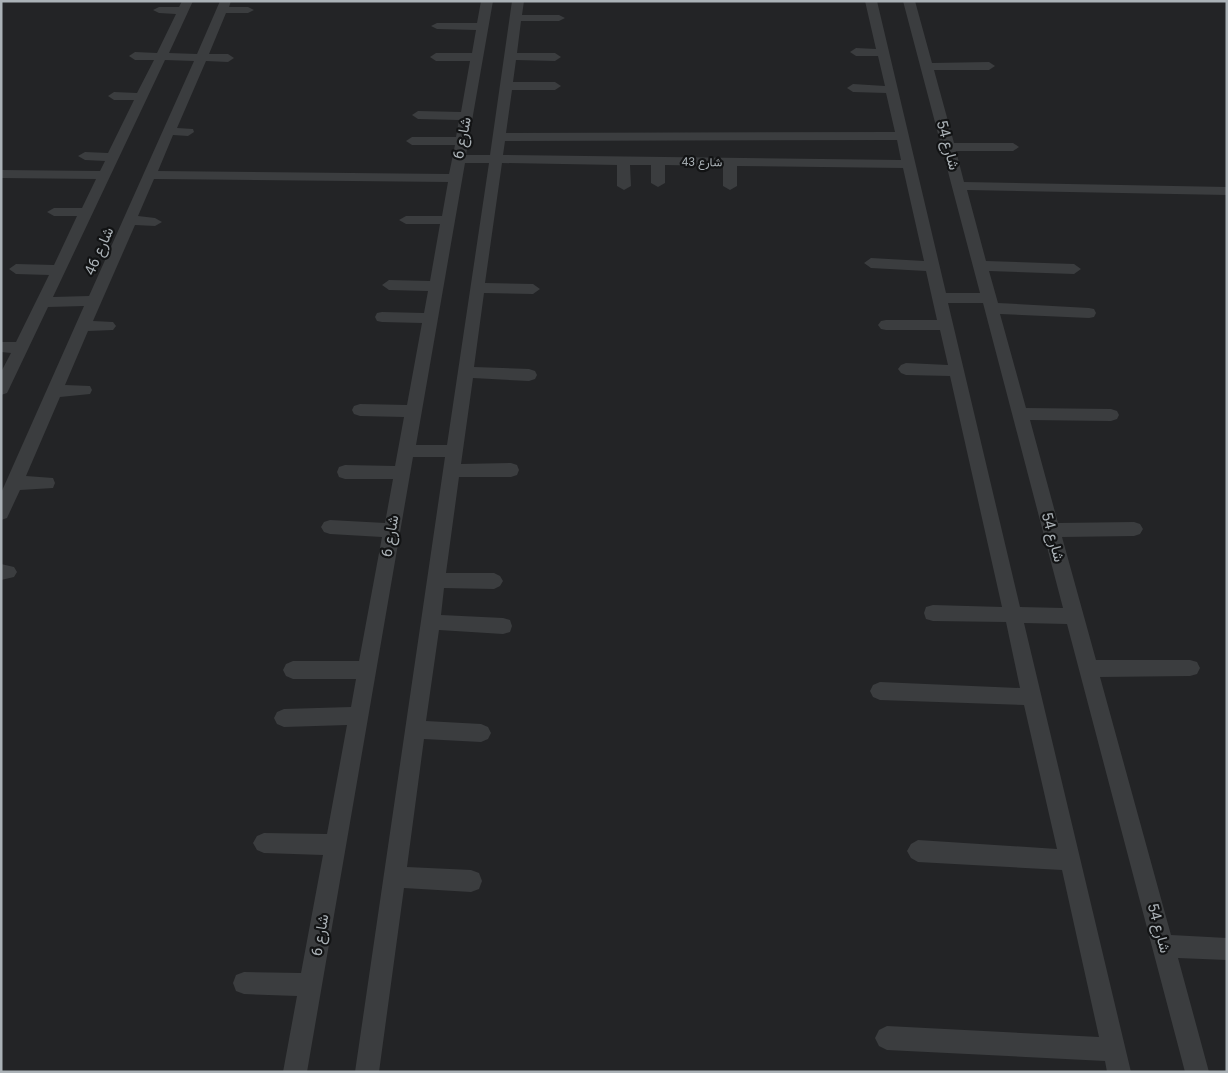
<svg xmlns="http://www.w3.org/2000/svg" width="1228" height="1073" font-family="Roboto,Vazirmatn,sans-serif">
	<rect width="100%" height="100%" fill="#171819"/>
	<path fill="#232426" d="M1 1H1227V1072H1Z"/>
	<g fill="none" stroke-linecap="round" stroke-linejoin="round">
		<path fill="#3b3d3f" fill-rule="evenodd" d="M182 1H193L169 53 197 54 220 1H231L229 7H248L254 10 248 13H226L209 54H228L234 58 228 62 206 61 177 128 193 129 194 132 188 136 173 135 158 171 449 174 455 145H412L406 141 412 137H456L459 120 418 119 412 115 418 111 461 112 470 61H436L430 57 436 53H472L476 30 437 29 431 26 437 23H477L481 1H493L466 155H490L512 1H524L522 15H559L565 18 559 21H521L517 53H555L561 57 555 61 516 60 513 82H555L561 86 555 90H512L506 133 895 132 886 93 853 92 847 88 853 84 885 86 878 56H856L850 52 856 48 876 49 865 1H877L946 293H980L903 1H915L932 63 989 62 995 66 989 70H934L954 143H1013L1019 147 1013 151H956L964 182 1227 187V195L967 190 986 261 1074 264 1081 269 1074 274 989 271 998 303 1089 308 1094 309 1096 313 1094 317 1089 318 1000 314 1026 408 1111 409 1117 411 1119 415 1117 419 1111 421 1030 420 1058 523 1134 522 1140 524 1143 529 1140 534 1134 536 1062 537 1096 660H1190L1197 662 1200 668 1197 674 1190 676 1100 677 1171 935 1227 938V960L1178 958 1209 1072H1185L1067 624 1024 623 1131 1072H1107L1105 1061 887 1050 879 1046 875 1038 879 1030 887 1026 1099 1037 1062 870 918 862 911 858 907 851 911 844 918 840 1057 849 1024 705 880 700 873 697 870 691 873 685 880 682 1020 688 1006 622 933 621 926 619 924 613 926 607 933 605 1002 607 950 376 906 375 901 373 898 369 901 365 906 363 948 365 940 330H886L881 329 878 325 881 321 886 320H937L926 271 871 268 864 263 871 258 924 261 903 168 737 166V186L730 190 723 186V166L665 165V183L658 187 651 183V165H630L631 186 624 190 617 186V165L502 163 485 283 533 284 540 289 533 294 484 293 474 367 529 369 535 371 537 375 535 379 529 381 473 378 461 464 511 463 517 465 519 470 517 475 511 477H459L446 573H494L500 576 503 581 500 586 494 589 444 588 441 615 503 618 510 620 512 626 510 632 503 634 439 630 426 721 481 724 488 727 491 733 488 739 481 742 424 739 407 867 471 870 479 873 482 881 479 889 471 892 404 888 379 1072H355L445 457H413L307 1072H283L297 996 244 994 236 991 233 983 236 975 244 972 301 973 323 855 264 853 257 850 253 843 257 836 264 833 327 834 347 725 284 727 277 724 274 718 277 712 284 709 351 707 356 679H293L286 676 283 670 286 664 293 661H359L382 537 330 534 324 532 321 527 324 522 330 520 385 523 393 479H345L339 477 337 472 339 467 345 465 395 466 404 417 360 416 354 414 352 410 354 406 360 404 407 405 422 323 382 322 377 321 375 317 377 313 382 312 424 313 428 291 389 290 382 285 389 280 430 281 440 224H406L399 220 406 216H442L448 182 154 179 138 216 155 218 162 222 155 226 135 225 93 321 113 322 116 326 113 330 88 331 65 385 90 386 92 390 90 394 60 397 26 476 53 478 55 483 53 488 20 490 7 518 1 520V493L84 306 48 307 9 389 7 393 1 395V372L11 353 1 352V342H16L49 275 16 274 9 269 16 264 54 265 77 216H54L47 212 54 208H82L96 179 1 178V170L100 171 105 161 85 160 78 156 85 152 108 153 134 100H114L108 96 114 92 137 93 154 60H135L129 56 135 52 157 53 176 14 159 13 153 10 159 7H179ZM165 60 194 61 89 296 53 297ZM897 140 901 160 503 155 505 141ZM465 163H489L447 445H416ZM948 303H983L1063 608 1020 607Z
			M1 564 14 567 17 572 14 577 1 580Z"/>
	</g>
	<g text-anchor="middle" stroke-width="4.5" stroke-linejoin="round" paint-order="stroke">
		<g font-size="12" fill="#abb2b7" stroke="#121314">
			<text transform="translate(702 162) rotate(1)" y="4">شارع 43</text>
		</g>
		<g font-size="15" fill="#abb2b7" stroke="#121314">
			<text transform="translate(462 138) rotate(-79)" y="5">شارع 6</text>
			<text transform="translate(948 145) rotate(75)" y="5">شارع 54</text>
			<text transform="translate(99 251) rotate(-66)" y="5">شارع 46</text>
			<text transform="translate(390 536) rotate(-80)" y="5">شارع 6</text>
			<text transform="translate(1053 537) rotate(75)" y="5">شارع 54</text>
			<text transform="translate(1159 928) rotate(75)" y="5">شارع 54</text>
			<text transform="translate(320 935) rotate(-80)" y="5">شارع 6</text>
		</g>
	</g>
	<rect width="1228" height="1073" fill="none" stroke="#abb2b7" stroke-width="5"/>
</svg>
